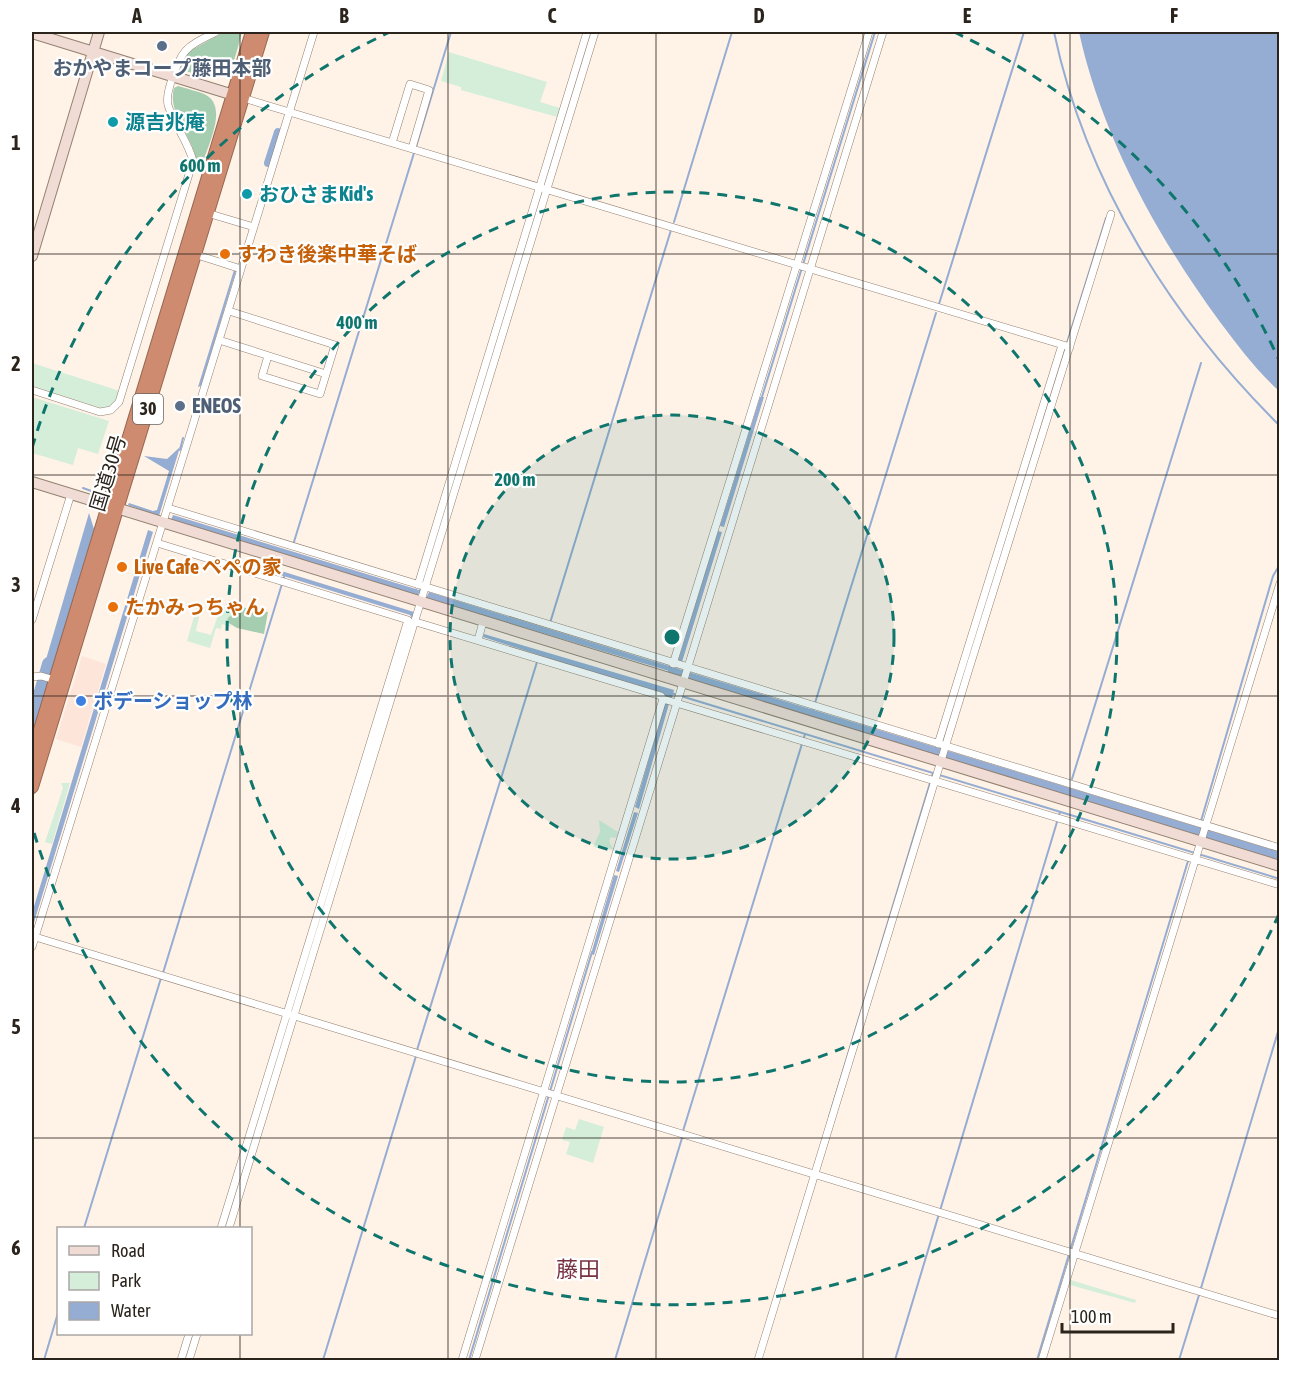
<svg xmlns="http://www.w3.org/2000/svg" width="1311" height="1392" font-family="'Asap Condensed','Noto Sans JP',sans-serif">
	<rect width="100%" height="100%" fill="#fff2e7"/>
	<path fill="#fde5da" d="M82 656 106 664 81 747 56 739Z"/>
	<path fill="#d4eeda" d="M449 52 547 82 540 102 560 108 557 117 461 90V87L441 81Z
		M32 363 120 391 116 405 104 409 32 386Z
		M32 397 109 421 98 454 78 448 73 465 32 453Z
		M222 604 224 607 235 611 227 622 232 627 222 624 221 629 216 628 210 648 187 641 197 606 201 607 196 631 211 635Z
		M61 783H70L52 844 45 842 63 788Z
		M599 820 618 832 616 838 611 837 609 841 613 849 593 847 600 832Z
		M579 1119 604 1127 593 1163 566 1154 570 1142 562 1140 566 1127 575 1130Z
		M1071 1280 1136 1300 1135 1303 1070 1285Z"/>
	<path fill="#a5cdaf" d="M224 32H242C229 79 232 85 182 70L181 66 188 52Z
		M178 86C187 89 198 91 206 95 228 107 208 145 203 162L196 160C193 136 167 114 174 88Z
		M241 607 268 612 264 634 237 628 227 622 228 618Z"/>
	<path fill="#95add2" d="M1079 32H1279V391C1256 370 1239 347 1220 322 1157 236 1102 137 1079 32Z
		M234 270 236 271 201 386 198 387Z
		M760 397H764L724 527 720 526Z
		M180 447 159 516 128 505 129 503 153 511 157 510 169 471 144 456 167 459Z
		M89 513 94 529 50 676 42 673Z
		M173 515 419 590 418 596 171 520Z
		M148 530 153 532 32 929V913Z
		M718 531 722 532 682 662 678 661Z
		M265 566 414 612 413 620 410 615 264 570Z
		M429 592 679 669V674L426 598Z
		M484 634 674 690 672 698 483 637Z
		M665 703 669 704 639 809 635 807Z
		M634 812 638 813 619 872 616 871Z
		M614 875 618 876 594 955 591 954Z"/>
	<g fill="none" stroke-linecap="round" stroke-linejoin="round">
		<path stroke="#95add2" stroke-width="2" d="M1054 32C1086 183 1171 318 1280 426
			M416 147 451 32
			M674 222 732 32
			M939 304 1024 32
			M761 400 875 32
			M180 450 183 438
			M83 488 94 492
			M293 545 414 153
			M255 565 267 569
			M423 582 432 551
			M419 593 420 590
			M550 623 671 230
			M671 693 1280 879
			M815 703 936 313
			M812 713 813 710
			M943 740 1106 218
			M939 752 940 749
			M1072 779 1201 363
			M1068 792 1069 789
			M1201 821 1273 576 1280 564
			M1197 832 1199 828
			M163 973 285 574
			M291 1012 296 995
			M417 1050 537 662
			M829 1117 933 773
			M683 1131 805 734
			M84 1228 161 978
			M225 1228 290 1018
			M1201 1288 1280 1025
			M44 1360 58 1313
			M323 1360 416 1056
			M469 1360 592 952
			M615 1360 682 1138
			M895 1360 1060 812
			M1037 1360 1188 861
			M1179 1360 1199 1295"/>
		<path stroke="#95add2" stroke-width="8" d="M268 163 278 132
			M672 671 1280 856"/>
		<path stroke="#95add2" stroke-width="14" d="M32 723 49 664"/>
		<g stroke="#938170" stroke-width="8">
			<path id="street" d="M243 98 1070 347
				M392 143 410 84 429 90 412 148
				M207 213 254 227
				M194 254 241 269
				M229 311 335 345 320 394 262 376 268 356
				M219 340 326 374
				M32 390 100 412 111 410 119 402 193 161C188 141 174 125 168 105 166 96 169 89 171 82 183 48 184 48 216 32
				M168 508 1280 848
				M157 543 408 620 221 1228
				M418 585 587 32
				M32 620 71 494
				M416 622 661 696 663 699 462 1360
				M478 640 483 622
				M673 664 869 32
				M32 677 41 676 55 680
				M663 699 1280 885
				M938 744 1062 345
				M32 936 1280 1316
				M32 947 314 32
				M229 1228 595 32
				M181 1360 189 1334
				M189 1360 197 1334
				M475 1360 883 32
				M758 1360 969 669 1111 214
				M1042 1360 1280 583"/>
		</g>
		<g stroke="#938170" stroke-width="12">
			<path id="secondary" d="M32 33 240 97
				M32 256 99 32
				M32 482 1280 866"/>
		</g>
		<g stroke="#956752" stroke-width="14">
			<path id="highway" d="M32 756 252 32
				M32 787 263 32"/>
		</g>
		<use href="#street" stroke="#fff" stroke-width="7"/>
		<use href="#secondary" stroke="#f0dcd4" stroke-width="10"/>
		<use href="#highway" stroke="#ce8b6f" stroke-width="12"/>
	</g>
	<path fill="none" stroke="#2b241d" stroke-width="1.5" stroke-opacity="0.55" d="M240 32V1228M448 32V1360M656 32V1360M863 32V1360M1070 32V1360M32 254H1280M32 475H1280M32 696H1280M32 917H1280M32 1138H1280M240 1334V1360"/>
	<circle cx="672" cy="637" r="222" fill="#0f766e" fill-opacity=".12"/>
	<g fill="none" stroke="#0f766e" stroke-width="3" stroke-dasharray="10 8">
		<circle cx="672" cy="637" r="222"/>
		<circle cx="672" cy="637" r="445"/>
		<path d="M1279 914A667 667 0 0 1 32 826M32 448A667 667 0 0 1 390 32M954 32A667 667 0 0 1 1279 360"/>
	</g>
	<g fill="#5c6f8a" stroke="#fff" stroke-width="2">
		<circle cx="162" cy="46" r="6"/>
		<circle cx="180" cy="406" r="6"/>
	</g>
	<g fill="#0f9aa8" stroke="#fff" stroke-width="2">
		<circle cx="113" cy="122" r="6"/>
		<circle cx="247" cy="194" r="6"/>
	</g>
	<g fill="#e8710a" stroke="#fff" stroke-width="2">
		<circle cx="225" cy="254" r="6"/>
		<circle cx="122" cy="567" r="6"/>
		<circle cx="113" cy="607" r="6"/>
	</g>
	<circle fill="#3f7fe0" stroke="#fff" stroke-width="2" cx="81" cy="701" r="6"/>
	<g text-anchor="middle" stroke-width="4.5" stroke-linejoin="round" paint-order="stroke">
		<rect fill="#fff" stroke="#6b6661" stroke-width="1.5" x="133" y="394" width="30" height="30" rx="4.5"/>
		<g font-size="18" font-weight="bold" fill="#2b241d">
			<text x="148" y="415">30</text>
		</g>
		<g font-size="20" font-weight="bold" fill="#4e5e75" stroke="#fff">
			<text x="162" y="75">おかやまコープ藤田本部</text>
			<text x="192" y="413" text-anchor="start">ENEOS</text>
		</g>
		<g font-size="20" font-weight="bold" fill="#0d838f" stroke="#fff" text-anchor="start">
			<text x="125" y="129">源吉兆庵</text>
			<text x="259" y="201">おひさまKid's</text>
		</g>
		<g font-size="20" font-weight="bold" fill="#c56008" stroke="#fff" text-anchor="start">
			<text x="237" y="261">すわき後楽中華そば</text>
			<text x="134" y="574">Live Cafe ペペの家</text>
			<text x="125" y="614">たかみっちゃん</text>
		</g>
		<g font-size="20" fill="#2b241d" stroke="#fff">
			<text transform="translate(108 473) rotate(-73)" y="7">国道30号</text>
		</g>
		<g font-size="20" font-weight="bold" fill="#366cbe" stroke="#fff" text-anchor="start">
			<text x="93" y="708">ボデーショップ林</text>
		</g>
		<g font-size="22" fill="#783241" stroke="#fff">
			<text x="578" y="1277">藤田</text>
		</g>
	</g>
	<circle cx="672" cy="637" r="9" fill="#0f766e" stroke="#fff" stroke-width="3"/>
	<g font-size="18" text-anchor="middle" font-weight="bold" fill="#0f766e" stroke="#fff" stroke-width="4.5" stroke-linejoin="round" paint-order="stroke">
		<text x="200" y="172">600 m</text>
		<text x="357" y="329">400 m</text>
		<text x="515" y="486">200 m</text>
	</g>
	<rect width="1311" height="1392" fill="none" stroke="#ffffff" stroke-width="66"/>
	<rect x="57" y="1227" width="195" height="108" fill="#ffffff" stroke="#aaa7a5" stroke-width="1.5"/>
	<rect x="69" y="1246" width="30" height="9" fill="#f0dcd4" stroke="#aaa7a5" stroke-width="1.5"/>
	<text x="111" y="1257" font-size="18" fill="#2b241d">Road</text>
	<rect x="69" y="1272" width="30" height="18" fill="#d4eeda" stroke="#aaa7a5" stroke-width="1.5"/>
	<text x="111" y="1287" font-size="18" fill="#2b241d">Park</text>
	<rect x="69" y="1302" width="30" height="18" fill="#95add2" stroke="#aaa7a5" stroke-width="1.5"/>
	<text x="111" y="1317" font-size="18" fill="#2b241d">Water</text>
	<path d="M1062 1323v9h111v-9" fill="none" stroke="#2b241d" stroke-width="3"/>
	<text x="1071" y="1323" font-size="18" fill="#2b241d" stroke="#ffffff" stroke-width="4.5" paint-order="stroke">100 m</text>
	<rect x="33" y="33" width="1245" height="1326" fill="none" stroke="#2b241d" stroke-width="2"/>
	<g font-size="20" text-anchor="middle" font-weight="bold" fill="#2b241d">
		<text x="137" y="23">A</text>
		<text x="344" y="23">B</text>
		<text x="552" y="23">C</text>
		<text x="759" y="23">D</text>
		<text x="967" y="23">E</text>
		<text x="1174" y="23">F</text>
		<text x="16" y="150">1</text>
		<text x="16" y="371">2</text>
		<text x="16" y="592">3</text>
		<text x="16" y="813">4</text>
		<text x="16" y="1034">5</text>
		<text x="16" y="1255">6</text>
	</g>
</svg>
